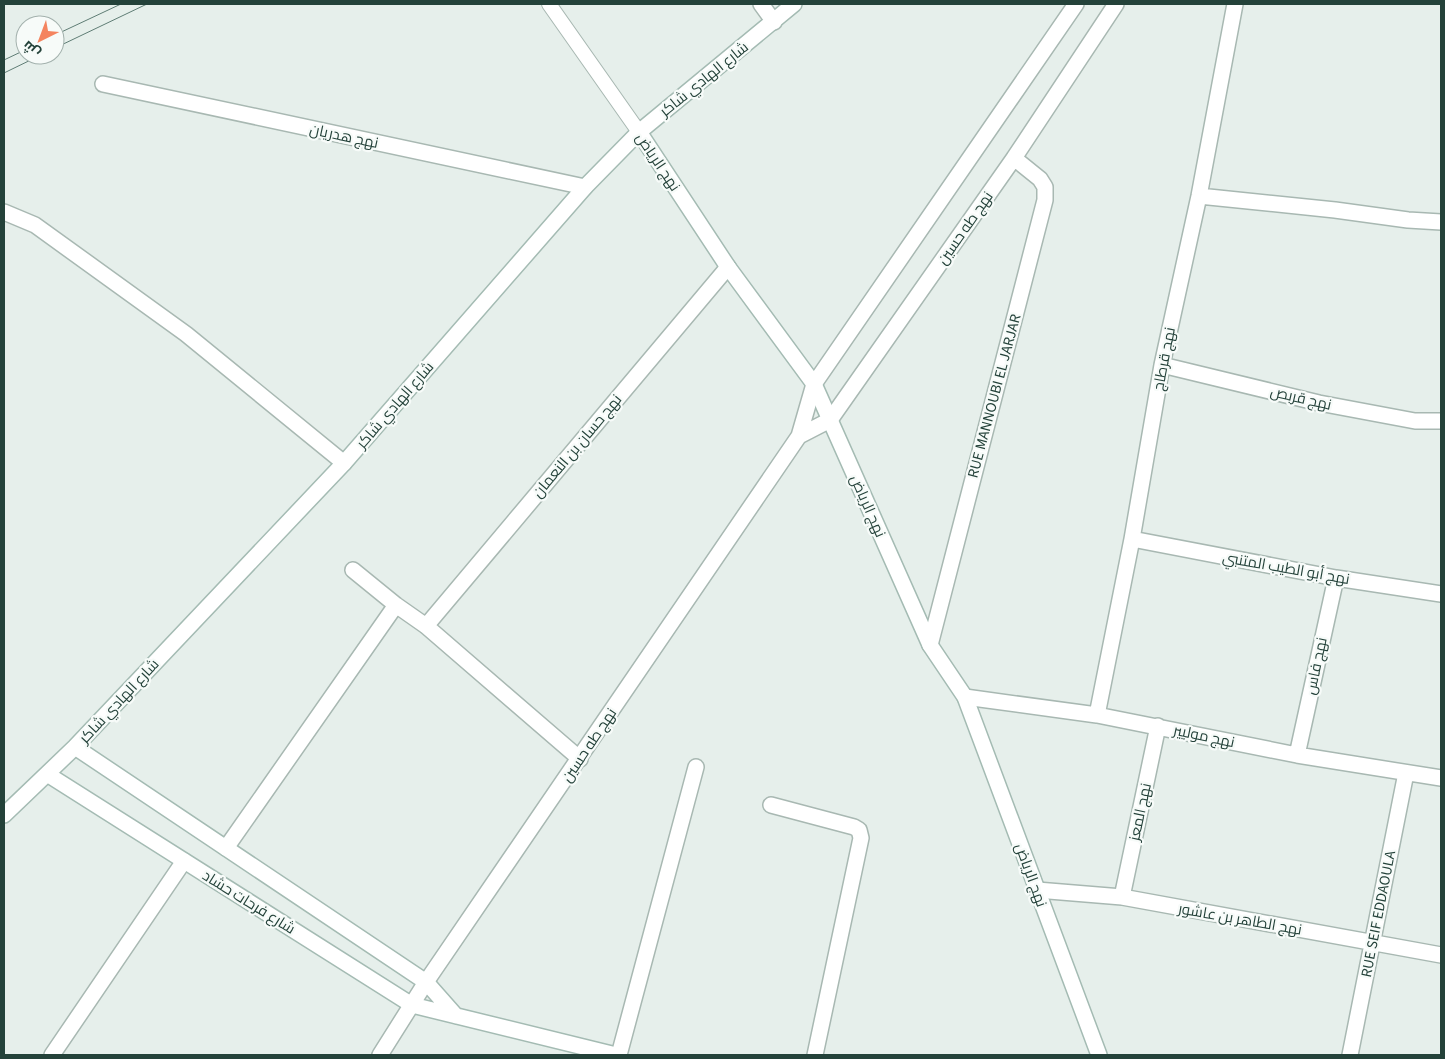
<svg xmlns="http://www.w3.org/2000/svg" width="1445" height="1059" font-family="'Source Sans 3',Cairo,sans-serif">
	<rect width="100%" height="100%" fill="#e6efeb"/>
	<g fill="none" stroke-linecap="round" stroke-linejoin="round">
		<g stroke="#a8b8b2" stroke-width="16">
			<path id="lane" d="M549 4 639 132"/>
		</g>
		<g stroke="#a8b8b2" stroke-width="18">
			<path id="street" d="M761 4 774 22
				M103 84 585 187
				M1199 196 1335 210 1408 220 1441 222
				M4 212 35 225 186 334 344 463
				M1162 365 1319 403 1415 421H1441
				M799 436 830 420 1014 158 1116 4
				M1132 539 1336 578 1441 594
				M353 570 396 605 426 626 580 759
				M426 626 728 267
				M930 645 1045 200V187L1040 179 1014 158
				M965 697 1097 715 1297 755 1441 778
				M1097 715 1132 539 1162 365 1199 196 1235 4
				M1297 755 1336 578
				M771 805 854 827 859 830 861 838 815 1055
				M226 848 396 605
				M1037 890 1122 897 1441 955
				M1122 897 1158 726
				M52 1055 184 861
				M380 1055 426 982 799 436 814 384 1076 4
				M619 1055 696 767
				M1350 1055 1406 773"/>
		</g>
		<g stroke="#a4bbb3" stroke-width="18">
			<path id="secondary" d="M639 132 728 267 814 384 930 645 965 697 1099 1055
				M75 747 426 982 456 1016
				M47 774 412 1005 616 1055
				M4 815 75 747 344 463 585 187 639 132 794 4"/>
		</g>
		<use href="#lane" stroke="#fff" stroke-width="14"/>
		<use href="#street" stroke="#fff" stroke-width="15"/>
		<use href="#secondary" stroke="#fff" stroke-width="15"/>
		<path stroke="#5f7d75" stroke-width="1" d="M55 35 121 4
			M55 48 147 4
			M4 60 25 50
			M4 73 41 55"/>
	</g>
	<g text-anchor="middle" stroke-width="4.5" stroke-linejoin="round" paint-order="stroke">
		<g font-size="15" fill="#24423a" stroke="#f7fbf9">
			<text transform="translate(704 79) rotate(-39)" y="5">شارع الهادي شاكر</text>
			<text transform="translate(344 136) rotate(12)" y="5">نهج هدريان</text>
			<text transform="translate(658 162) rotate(56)" y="5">نهج الرياض</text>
			<text transform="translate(965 228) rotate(-55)" y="5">نهج طه حسين</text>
			<text transform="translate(1164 359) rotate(-79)" y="5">نهج قرطاج</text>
			<text transform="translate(994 396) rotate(-75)" y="5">RUE MANNOUBI EL JARJAR</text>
			<text transform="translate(1301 398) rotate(13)" y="5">نهج قربص</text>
			<text transform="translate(395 405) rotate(-49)" y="5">شارع الهادي شاكر</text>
			<text transform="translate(577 446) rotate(-50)" y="5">نهج حسان بن النعمان</text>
			<text transform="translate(868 506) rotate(66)" y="5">نهج الرياض</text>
			<text transform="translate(1286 568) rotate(10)" y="5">نهج أبو الطيب المتنبي</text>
			<text transform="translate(1316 666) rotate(-78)" y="5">نهج فاس</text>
			<text transform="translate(119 701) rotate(-47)" y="5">شارع الهادي شاكر</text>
			<text transform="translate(1204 736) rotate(12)" y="5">نهج موليير</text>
			<text transform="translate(589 745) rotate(-56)" y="5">نهج طه حسين</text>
			<text transform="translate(1140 812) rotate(-78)" y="5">نهج المعز</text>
			<text transform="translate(1031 875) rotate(70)" y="5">نهج الرياض</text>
			<text transform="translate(249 902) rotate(32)" y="5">شارع فرحات حشاد</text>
			<text transform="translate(1378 914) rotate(-79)" y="5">RUE SEIF EDDAOULA</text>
			<text transform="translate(1240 919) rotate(10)" y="5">نهج الطاهر بن عاشور</text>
		</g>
	</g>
	<rect width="1445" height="1059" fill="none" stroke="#24423a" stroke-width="10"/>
	<g transform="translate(40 40) rotate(222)"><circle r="24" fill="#f7fbf9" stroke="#a3b1ad"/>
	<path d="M0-4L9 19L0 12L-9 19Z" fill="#f4845f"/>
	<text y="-8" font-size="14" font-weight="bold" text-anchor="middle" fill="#24423a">ش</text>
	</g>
</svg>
